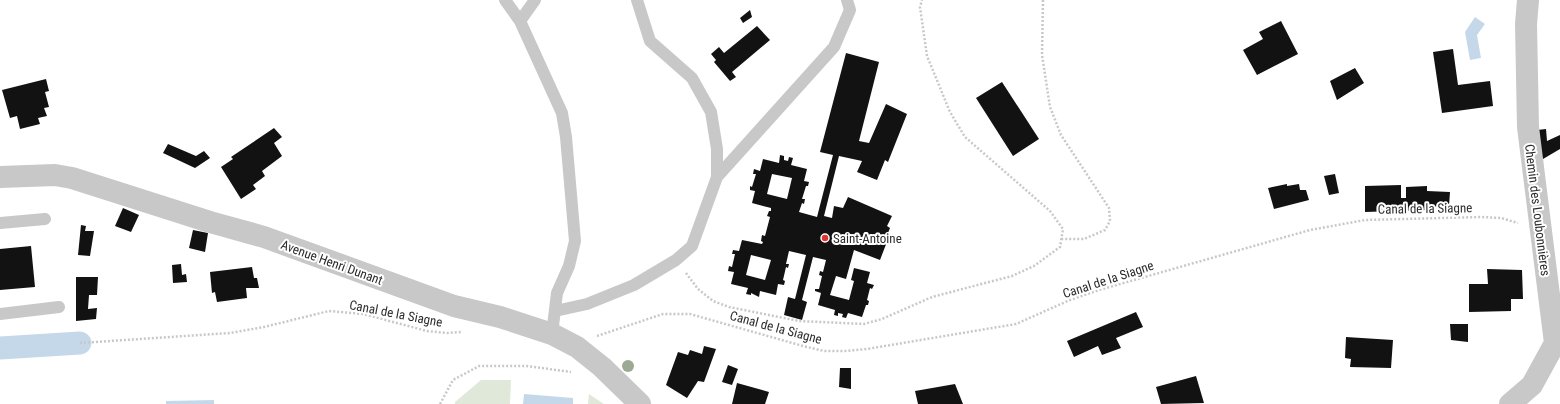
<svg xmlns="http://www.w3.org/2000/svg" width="1560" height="404" font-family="'Roboto Condensed',sans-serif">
	<rect width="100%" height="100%" fill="#fff"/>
	<path fill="#e0e9d9" d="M481 380H511L510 404H455V402Z
		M589 394 604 404H588Z"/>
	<path fill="#c5d8e9" d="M1475 17 1485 24 1477 35 1481 58 1470 60 1465 32Z
		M524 394 573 398V404H523Z
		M214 400V404H166V401Z"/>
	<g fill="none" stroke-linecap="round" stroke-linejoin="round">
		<path stroke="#c5d8e9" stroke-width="23" d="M0 348 80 343"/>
	</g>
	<path fill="#121212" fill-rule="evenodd" d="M750 10 752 17 743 23 740 18Z
		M1281 21 1298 54 1257 75 1243 50 1263 39 1259 32Z
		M757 26 770 40 732 72 736 77 730 81 714 62 716 60 711 54 719 47 724 53Z
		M1453 49 1458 85 1490 81 1493 106 1442 113 1433 52Z
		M846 53 879 62 859 141 869 143 886 104 907 114 888 162 885 160 877 180 857 172 862 161 839 156 824 216 832 218 834 206 843 208 848 197 892 216 887 226 890 228 888 233 890 234 880 260 854 250 846 279 836 276 830 295 849 300 854 281 851 280 854 268 870 272 867 283 874 285 872 289 870 288 867 300 869 301 868 305H866L862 317 848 313 846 318 842 317 843 314 838 313V316L834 315 835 310 818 305 821 293 815 291V289H819L822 276 819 275 820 271 823 272 826 260 813 257 802 300 807 302 802 320 784 315 788 297 795 299 806 255 789 251 786 264H789L788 268 786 267 783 280 785 281 784 285 778 284 776 295 760 291 759 297 751 293V295L746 294 748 288 731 284 734 272 728 271 729 266 732 267 735 254H732L733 250 739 251 742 240 762 244 763 242 761 241 762 235 765 236 770 217 767 216 769 211H771V208L752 203 755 191 750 190V186L752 187 756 174H753L754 169 760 171 763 159 779 163 780 155 784 156V160L788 161 789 157 793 158 791 165 807 169 804 181 809 182 808 186H806L802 199H805L804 204 802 203 799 212 817 217 833 155 820 152ZM772 174 792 178 787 199 767 194ZM751 255 771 260 765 280 746 275Z
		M1355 68 1364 83 1337 100 1330 81Z
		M46 79 49 91 45 92 49 107 44 108 47 116 38 118 40 124 20 129 17 116 10 118 2 90Z
		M1002 82 1039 139 1013 156 976 98Z
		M274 128 282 137 274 143 282 156 262 171 265 176 253 185 256 189 241 199 221 167 233 159 231 157Z
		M1546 129 1547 141 1560 135V149L1543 159 1537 146V130Z
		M168 144 196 156 204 151 210 158 195 168 163 153Z
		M1335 174 1339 193 1329 195 1324 176Z
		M1287 184V186L1299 184 1300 190H1306L1309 200 1274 209 1268 188Z
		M1401 185V198H1406V187L1427 186V191L1450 192 1449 206 1429 207V210L1365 212V186Z
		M123 208 139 215 131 232 115 226Z
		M81 225 86 226 85 231H94L90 256 78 255Z
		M193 230 208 233 205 252 189 248Z
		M31 246 35 287 0 290V249Z
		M181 264 182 275 186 274 187 282 173 283 172 265Z
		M252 267 254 278H257L259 288H246L247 298 217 302 215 292 212 293 210 272Z
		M1487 269 1522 270 1523 299H1511V311L1469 312V284H1488Z
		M76 277H98L97 295H89L88 309 97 308 96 319 76 321Z
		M1136 312 1143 327 1116 338 1121 348 1102 355 1098 346 1074 357 1067 341Z
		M1450 324H1468V342L1451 340Z
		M1346 337 1393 340 1391 368 1350 367 1351 359 1345 358Z
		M704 346 716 349 704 382 698 381 687 398 666 385 678 352 688 355 690 350 702 354Z
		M728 365 738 369 732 385 722 382Z
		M840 368H851V389L839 387Z
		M1196 376 1204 403 1161 404 1156 387Z
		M737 383 769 392 765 404H732Z
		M955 384 963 404H918L915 391Z"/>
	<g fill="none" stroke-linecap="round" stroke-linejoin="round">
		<path stroke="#c8c8c8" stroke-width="2.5" stroke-dasharray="2 2" stroke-linecap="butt" d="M1043 0 1042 55 1050 107 1061 135 1109 208 1110 221 1105 230 1084 239H1061
			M686 273 698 289 713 301 729 307 799 321 864 324 882 319 932 297 1012 276 1034 266 1060 247 1063 229 1050 211 965 137 950 112 927 56 920 7 922 0
			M597 336 663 314H690L803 346 824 351H845L867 349 1016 324 1070 300 1099 290 1310 230 1365 220 1481 217 1501 218 1518 223
			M80 343 230 333 264 327 329 311 363 314 427 331 447 333 461 332
			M440 404 453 380 479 366H527L571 372"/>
		<path stroke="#c8c8c8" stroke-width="12" d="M505 0 520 21 562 113 566 137 575 241 569 266 557 293 552 334
			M637 0 650 41 692 78 711 112 717 149V177
			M520 21 535 0
			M0 223 45 219
			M555 311 587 304 634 285 676 260 692 246 717 177 834 47 850 10 847 0
			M0 314 59 307"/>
		<path stroke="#c8c8c8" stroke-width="22" d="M0 177 55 175 72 178 210 222 264 237 454 306 500 317 552 334 577 347 602 367 640 404
			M1510 404 1532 385 1555 343 1528 127 1526 24 1528 0"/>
	</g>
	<circle fill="#9caa93" cx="628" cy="366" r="6"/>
	<circle fill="#dd3332" stroke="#fff" stroke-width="1.5" cx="825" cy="238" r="4"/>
	<g text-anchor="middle" stroke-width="4" stroke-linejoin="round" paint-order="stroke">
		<g font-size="13" fill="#2b2b2b" stroke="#fff">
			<text transform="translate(1425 208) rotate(-1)" y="5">Canal de la Siagne</text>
			<text transform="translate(1538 210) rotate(83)" y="5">Chemin des Loubonnières</text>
			<text transform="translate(332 262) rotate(20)" y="5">Avenue Henri Dunant</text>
			<text transform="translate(1108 279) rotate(-18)" y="5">Canal de la Siagne</text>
			<text transform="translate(396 313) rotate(11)" y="5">Canal de la Siagne</text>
			<text transform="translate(776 327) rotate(15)" y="5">Canal de la Siagne</text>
		</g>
		<g font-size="13" fill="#2b2b2b" stroke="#fff" text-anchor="start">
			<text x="833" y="243">Saint-Antoine</text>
		</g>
	</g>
</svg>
